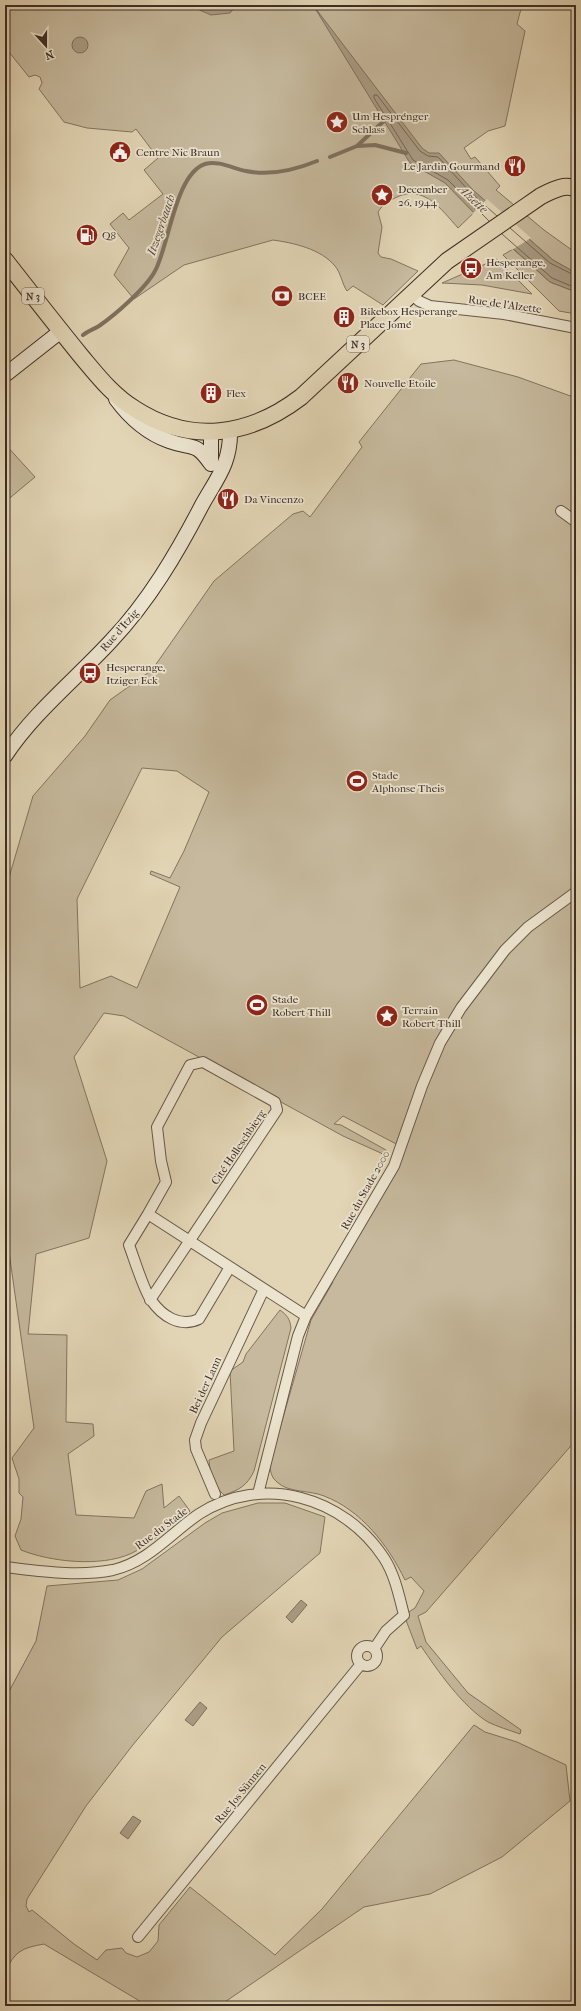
<svg xmlns="http://www.w3.org/2000/svg" width="581" height="2011" font-family="'IM FELL French Canon',serif">
	<rect width="100%" height="100%" fill="#e2d5b5"/>
	<filter id="stains"><feTurbulence type="fractalNoise" baseFrequency=".005" numOctaves="4"/><feColorMatrix values="0 0 0 0 .2 0 0 0 0 .09 0 0 0 0 .02 0 0 0 .5 -.17"/></filter>
	<radialGradient id="worn" r=".72"><stop offset=".6" stop-color="#630" stop-opacity="0"/><stop offset="1" stop-color="#630" stop-opacity=".3"/></radialGradient>
	<path fill="#c6b99d" stroke="#827461" fill-rule="evenodd" d="M5 5H522L517 24 525 31 505 126 488 131 464 148 471 159 475 157 500 186 496 190 544 230 576 253V273L553 260 486 201 458 228C441 209 423 183 395 198 387 202 383 204 378 212L382 227 378 253 381 257 391 259 418 271 383 305 353 286 347 291C342 284 341 273 335 266 321 249 294 243 273 240L184 265 134 299 114 275 129 248 110 224 123 213 129 220 163 194 144 170 158 158 136 129 132 132 87 128 64 122 39 89 42 83 40 77 35 75 29 77 5 47Z
		M513 249 550 282 576 292V314L559 311 503 255Z
		M497 259 532 294 482 285 442 283Z
		M454 360 518 377 576 398V1328L572 1333 576 1337V1440L426 1612 418 1616 426 1642 468 1693 521 1730 520 1734C509 1730 498 1727 488 1722 463 1707 437 1670 421 1646L417 1649 404 1615 415 1608 424 1591 411 1577 405 1580C388 1545 361 1510 324 1496 310 1490 288 1493 277 1482 271 1477 270 1471 270 1463L311 1320 333 1282 328 1279 402 1147 343 1116 334 1124 341 1125 386 1150 388 1155 385 1161 383 1154 343 1136 124 1016 104 1013 74 1057 107 1161 89 1238 36 1254 28 1334 67 1335 66 1422 93 1424 94 1436 68 1454 76 1515 134 1518 146 1491 162 1484 164 1508 179 1496 190 1511C174 1523 147 1547 130 1554 100 1567 51 1562 21 1550L15 1536 21 1519 23 1497 19 1493V1479L12 1458 34 1428 5 1224V891L33 796 85 736 110 700 152 670 214 581 293 514 303 511 310 517 362 447 359 442 421 364ZM142 768 177 771 209 792 184 851 170 878 151 871 150 874 180 887 137 988 111 976 80 988 77 899Z
		M5 444 35 477 5 502Z
		M280 1310C287 1315 290 1319 291 1328L254 1471C247 1486 239 1490 224 1495 213 1485 210 1474 209 1460L234 1451 230 1371 243 1362 246 1354Z
		M258 1503H285L325 1517 320 1553 222 1637 132 1746 86 1806 27 1899 26 1906 29 1912 32 1910 74 1944 97 1960 106 1950 122 1948 126 1953 137 1957 149 1952 158 1941 159 1925 190 1887 275 1955 322 1909 474 1725 485 1732 517 1742 566 1765 570 1801 502 1857 430 1894 364 1907 219 2006H148L44 1944C22 1948 15 1951 5 1972V1699L36 1641 47 1586 118 1580 142 1569 205 1523 222 1513Z"/>
	<path fill="#aa9c84" stroke="#7f705e" d="M188 5H237L230 13 211 15Z
		M313 5 422 148 429 153H439L473 190 553 260 576 273V292L550 282 474 213 445 183 410 163Z
		M72 45a8 8 0 1 1 16 0a8 8 0 1 1-16 0Z
		M301 1600 307 1605 292 1623 286 1617Z
		M200 1702 207 1708 193 1726 185 1720Z
		M133 1816 141 1821 128 1839 120 1833Z"/>
	<path fill="#e2d5b5" d="M487 199 531 238 512 250 472 214Z"/>
	<g fill="none" stroke-linecap="round" stroke-linejoin="round">
		<path stroke="#746554" stroke-width="1" d="M489 221 448 180 413 160 374 98V95H377L420 151 428 156 438 157 470 192 497 216
			M510 228 550 263 576 276
			M502 234 552 278 576 288"/>
		<path stroke="#7f705e" stroke-width="4" d="M358 146 375 145 406 153
			M330 157 357 146 387 118
			M83 335C88 331 94 329 99 326 115 315 146 288 155 271 169 246 175 174 205 164 219 160 234 169 246 171 270 176 295 170 317 161"/>
		<g stroke="#675849" stroke-width="12">
			<path id="street" d="M411 293 419 301 430 306 504 314 576 328
				M561 511 576 522
				M148 1214 129 1245C134 1258 144 1291 151 1300 162 1316 180 1328 199 1319L230 1267
				M150 1300 277 1110 275 1102 203 1062 190 1065 157 1127 161 1161 166 1182 148 1214C201 1248 254 1282 306 1316
				M215 1494 196 1449 195 1440 201 1423 264 1289
				M258 1494 298 1336 306 1316 394 1166 422 1086 440 1043 461 1008 505 950 528 927 576 892
				M5 1567C40 1571 78 1577 113 1570 148 1562 171 1533 199 1514 263 1473 344 1497 384 1558 395 1575 399 1596 404 1615L386 1631 374 1649
				M357 1656a10 10 0 1 1 20 0a10 10 0 1 1-20 0Z
				M138 1937 361 1664"/>
		</g>
		<g stroke="#3e2e25" stroke-width="16">
			<path id="secondary" d="M5 375 61 331
				M116 399C130 418 147 433 169 441 193 450 194 440 211 464
				M211 433V464
				M5 756C34 712 76 679 111 641 149 601 177 553 202 505 217 478 231 463 230 430"/>
		</g>
		<g stroke="#3e2e25" stroke-width="18">
			<path id="primary" d="M5 260C30 292 55 324 81 356 97 375 113 396 135 409 191 445 250 436 301 397L447 261 541 196C551 191 565 183 576 189"/>
		</g>
		<use href="#street" stroke="#ece4cf" stroke-width="10"/>
		<use href="#secondary" stroke="#ece4cf" stroke-width="14"/>
		<use href="#primary" stroke="#e2d5b5" stroke-width="16"/>
	</g>
	<defs>
		<g id="sight-disc" transform="scale(1.15)"><circle r="9.5" fill="#8f2418" stroke="#ece4cf"/><path d="M0-6L1.8-2.2L6-1.7L2.9 1.2L3.7 5.4L0 3.3L-3.7 5.4L-2.9 1.2L-6-1.7L-1.8-2.2Z" fill="#fff"/></g>
		<g id="civic-disc" transform="scale(1.15)"><circle r="9.5" fill="#8f2418" stroke="#ece4cf"/><path d="M-.6-6.5H3V-4.5H.6V-3L4-1V1h2V6H-6V1h2V-1L-.6-3ZM-1.2 2.5V6h2.4V2.5Z" fill="#fff"/></g>
		<g id="restaurant-disc" transform="scale(1.15)"><circle r="9.5" fill="#8f2418" stroke="#ece4cf"/><path d="M-5-6h1v4h1v-4h1v4h1v-4h1v5L-1.5 .5V6h-2V.5L-5-1ZM5-6V6H3V1.5H1.5Q1.5-4 5-6Z" fill="#fff"/></g>
		<g id="fuel-disc" transform="scale(1.15)"><circle r="9.5" fill="#8f2418" stroke="#ece4cf"/><path d="M-5.5-6h7V0h2V4h1.3V-2.5L3-4.5l.8-.8L6-3V5H2.5V1h-1V6h-7ZM-4.2-4.7v3.2H.2V-4.7Z" fill="#fff"/></g>
		<g id="bus-disc" transform="scale(1.15)"><circle r="9.5" fill="#8f2418" stroke="#ece4cf"/><path d="M-5-6H5V4H4V6H2V4H-2V6H-4V4H-5ZM-3.5-4V0h7V-4ZM-3.5 1.2v1.5H-2V1.2ZM2 1.2v1.5H3.5V1.2Z" fill="#fff"/></g>
		<g id="bank-disc" transform="scale(1.15)"><circle r="9.5" fill="#8f2418" stroke="#ece4cf"/><path d="M-6-4H6V4H-6ZM0-2.3a2.3 2.3 0 1 0 0 4.6a2.3 2.3 0 1 0 0-4.6Z" fill="#fff"/></g>
		<g id="building-disc" transform="scale(1.15)"><circle r="9.5" fill="#8f2418" stroke="#ece4cf"/><path d="M-4-6H4V6H1V3H-1V6H-4ZM-2.5-4.3h1.7v1.8h-1.7ZM.8-4.3h1.7v1.8H.8ZM-2.5-1h1.7V.8h-1.7ZM.8-1h1.7V.8H.8Z" fill="#fff"/></g>
		<g id="stadium-disc" transform="scale(1.15)"><circle r="9.5" fill="#8f2418" stroke="#ece4cf"/><path d="M0-5a6.5 5 0 1 0 0 10a6.5 5 0 1 0 0-10ZM-3.5-1.8h7v3.6h-7Z" fill="#fff"/></g>
	</defs>
	<g fill-rule="evenodd">
		<use href="#sight-disc" x="337" y="122"/>
		<use href="#civic-disc" x="120" y="152"/>
		<use href="#restaurant-disc" x="515" y="166"/>
		<use href="#sight-disc" x="382" y="195"/>
		<use href="#fuel-disc" x="87" y="235"/>
		<use href="#bus-disc" x="471" y="268"/>
		<use href="#bank-disc" x="282" y="296"/>
		<use href="#building-disc" x="344" y="317"/>
		<use href="#restaurant-disc" x="348" y="383"/>
		<use href="#building-disc" x="211" y="393"/>
		<use href="#restaurant-disc" x="228" y="499"/>
		<use href="#bus-disc" x="90" y="673"/>
		<use href="#stadium-disc" x="357" y="781"/>
		<use href="#stadium-disc" x="257" y="1005"/>
		<use href="#sight-disc" x="387" y="1016"/>
	</g>
	<g text-anchor="middle" stroke-width="3.5" stroke-linejoin="round" paint-order="stroke">
		<g fill="#ece4cf" stroke="#726558" stroke-width="1">
			<rect x="22" y="288" width="22" height="16" rx="3"/>
			<rect x="347" y="336" width="22" height="16" rx="3"/>
		</g>
		<g font-size="10" font-weight="bold" fill="#3e2e25">
			<text x="33" y="300">N 3</text>
			<text x="358" y="348">N 3</text>
		</g>
		<g font-size="11" fill="#3e2e25" stroke="#ece4cf" text-anchor="start">
			<text x="352" y="120">Um Hesprénger<tspan x="352" dy="13">Schlass</tspan></text>
			<text x="136" y="156">Centre Nic Braun</text>
			<text x="500" y="170" text-anchor="end">Le Jardin Gourmand</text>
			<text x="398" y="193">December<tspan x="398" dy="13">26, 1944</tspan></text>
			<text x="102" y="239">Q8</text>
			<text x="486" y="266">Hesperange,<tspan x="486" dy="13">Am Keller</tspan></text>
			<text x="298" y="300">BCEE</text>
			<text x="360" y="315">Bikebox Hesperange<tspan x="360" dy="13">Place Jomé</tspan></text>
			<text x="364" y="387">Nouvelle Etoile</text>
			<text x="226" y="397">Flex</text>
			<text x="244" y="503">Da Vincenzo</text>
			<text x="106" y="671">Hesperange,<tspan x="106" dy="13">Itziger Eck</tspan></text>
			<text x="372" y="779">Stade<tspan x="372" dy="13">Alphonse Theis</tspan></text>
			<text x="272" y="1003">Stade<tspan x="272" dy="13">Robert Thill</tspan></text>
			<text x="402" y="1014">Terrain<tspan x="402" dy="13">Robert Thill</tspan></text>
		</g>
		<g font-size="11" fill="#3e2e25" stroke="#ece4cf">
			<text transform="translate(505 304) rotate(8)" y="4">Rue de l'Alzette</text>
			<text transform="translate(119 630) rotate(-49)" y="4">Rue d'Itzig</text>
			<text transform="translate(238 1147) rotate(-56)" y="4">Cité Holleschbierg</text>
			<text transform="translate(365 1190) rotate(-61)" y="4">Rue du Stade 2000</text>
			<text transform="translate(205 1385) rotate(-65)" y="4">Bei der Lann</text>
			<text transform="translate(161 1528) rotate(-37)" y="4">Rue du Stade</text>
			<text transform="translate(240 1793) rotate(-51)" y="4">Rue Jos Sünnen</text>
		</g>
		<g font-size="12" font-style="italic" fill="#594a3d" stroke="#ece4cf">
			<text transform="translate(473 199) rotate(43)" y="4">Alzette</text>
			<text transform="translate(161 225) rotate(-71)" y="4">Itzegerbaach</text>
		</g>
	</g>
	<rect width="581" height="2011" fill="none" stroke="#e2d5b5" stroke-width="20"/>
	<rect x="6" y="6" width="569" height="1999" fill="none" stroke="#3e2e25" stroke-width="2"/>
	<rect x="10" y="10" width="561" height="1991" fill="none" stroke="#3e2e25"/>
	<g transform="translate(46 46) rotate(159)" stroke="#ece4cf" stroke-width="3" paint-order="stroke">
	<path d="M0-3L7 15L0 10L-7 15Z" fill="#3e2e25"/>
	<text y="-6" font-size="11" font-weight="bold" text-anchor="middle" fill="#3e2e25">N</text>
	</g>
	<rect width="100%" height="100%" filter="url(#stains)"/>
	<rect width="100%" height="100%" fill="url(#worn)"/>
</svg>
